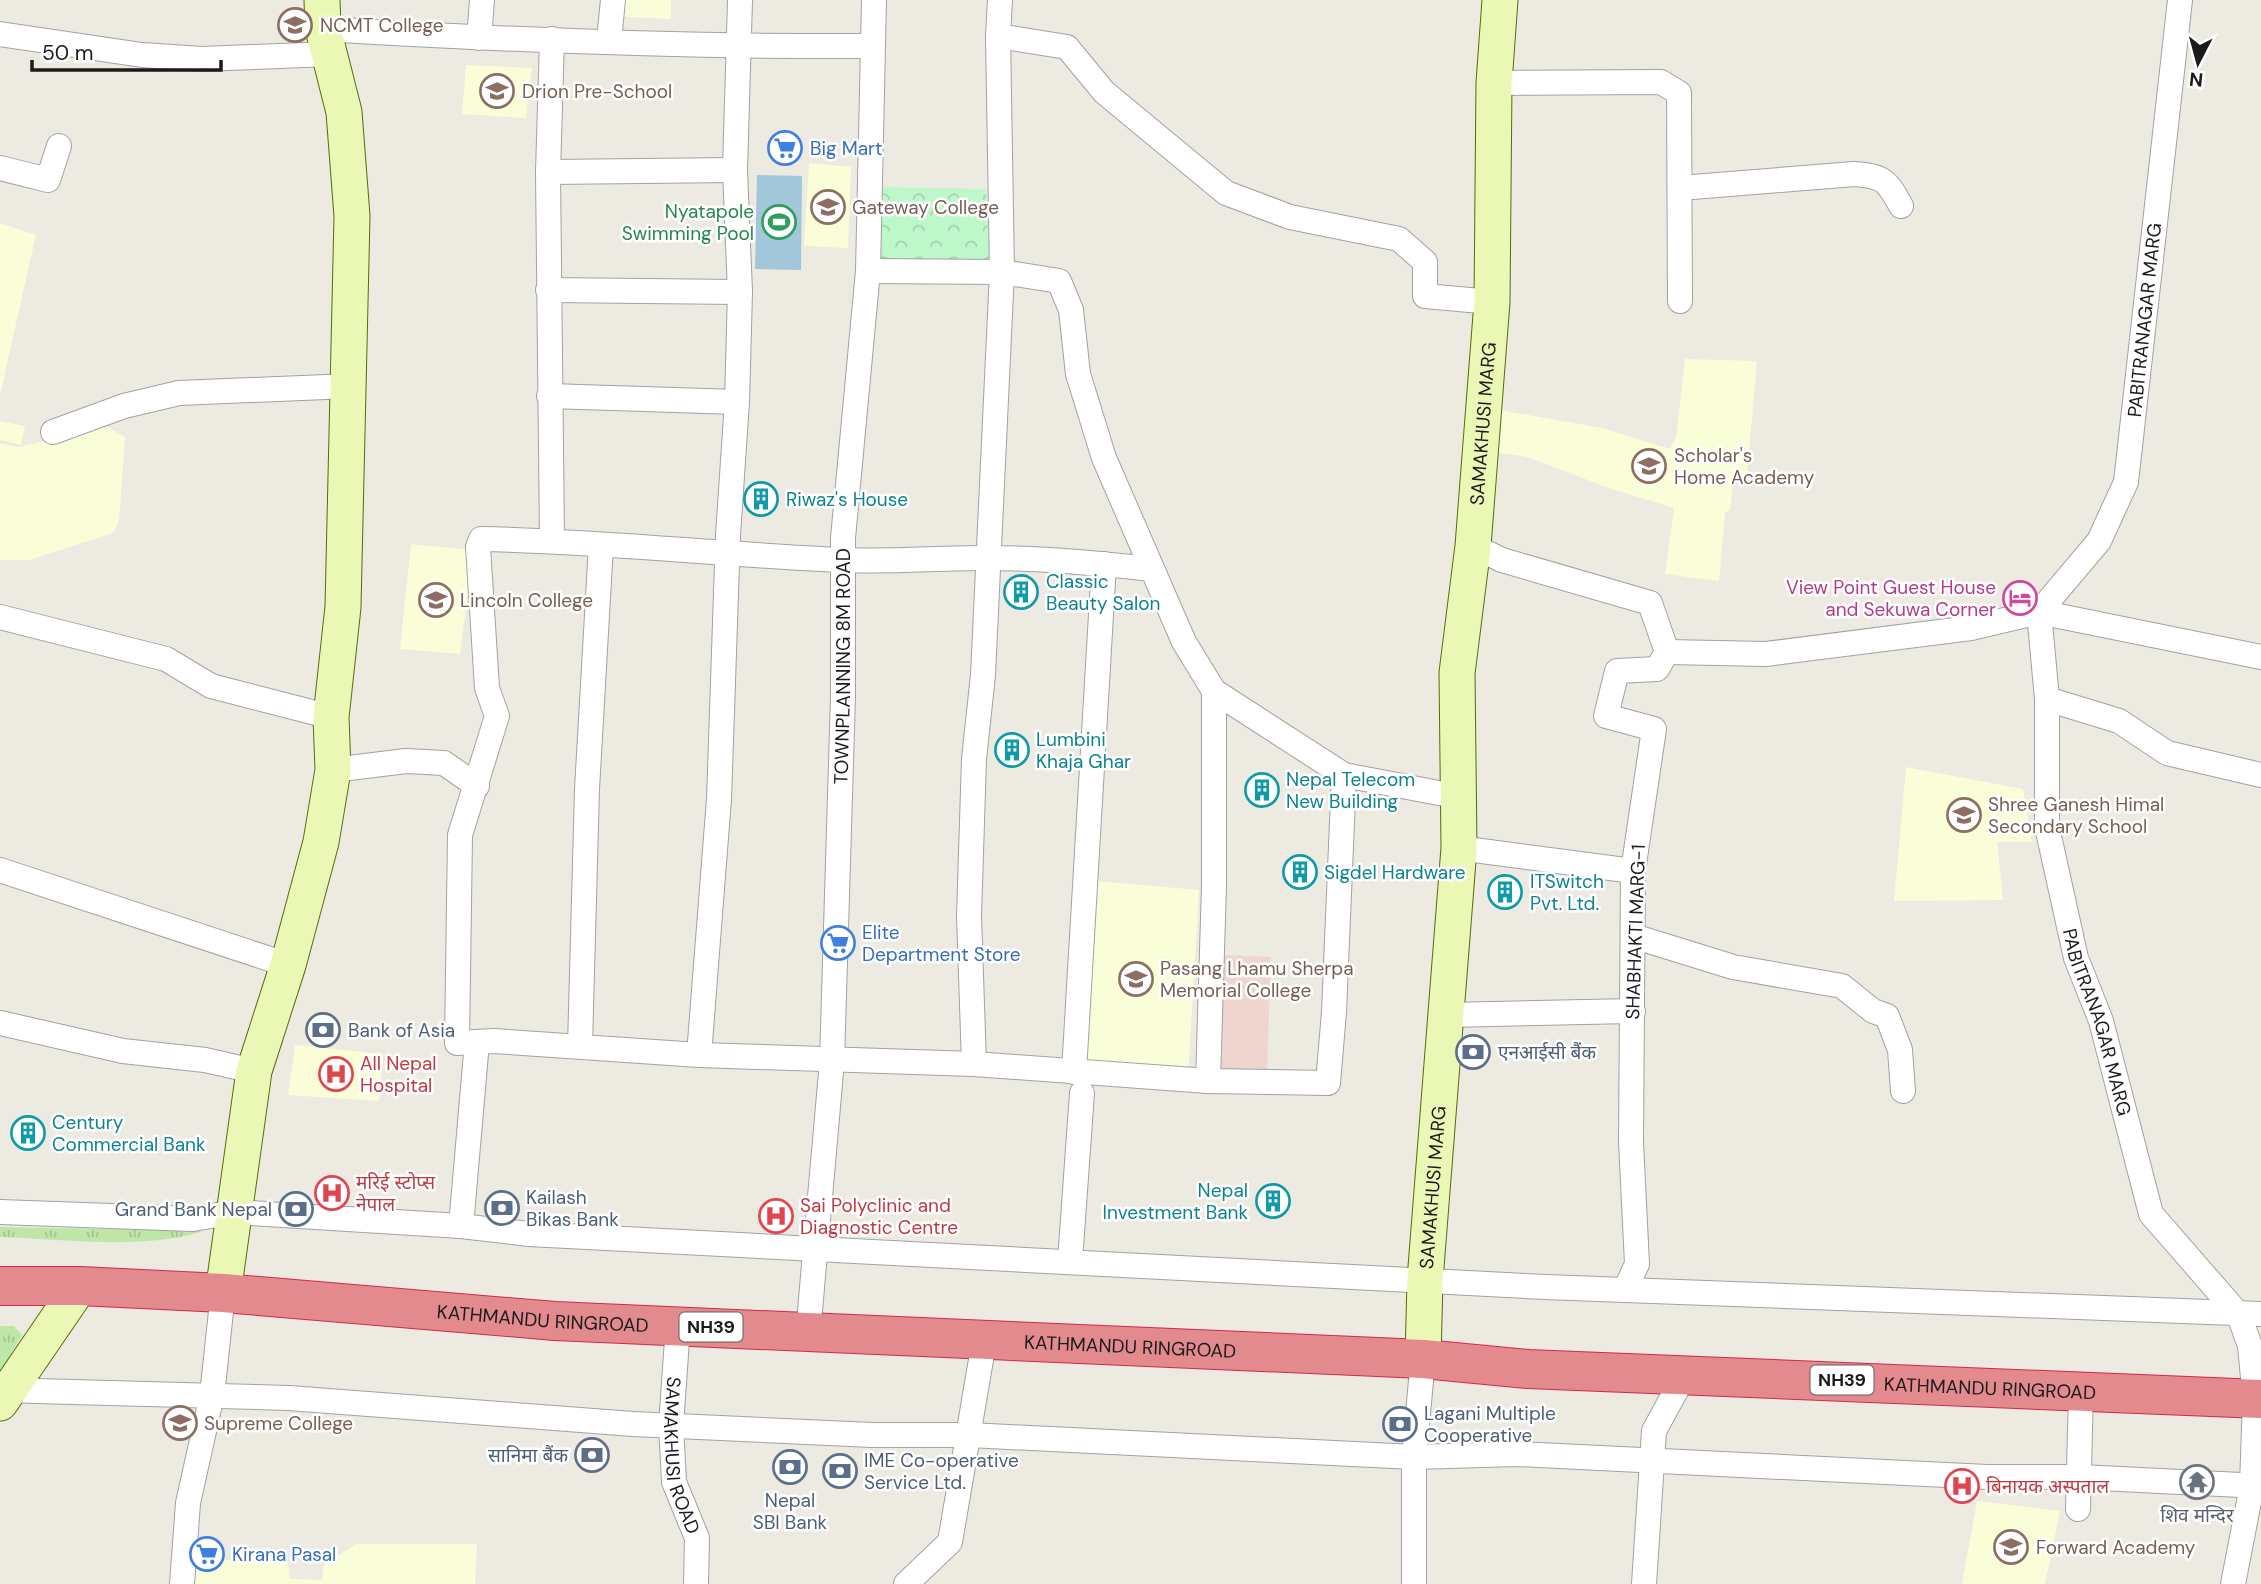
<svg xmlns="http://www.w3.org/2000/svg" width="2261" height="1584" font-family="'DM Sans','Noto Sans Devanagari',sans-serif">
	<defs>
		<pattern id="grass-tufts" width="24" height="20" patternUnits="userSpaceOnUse" patternTransform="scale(1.75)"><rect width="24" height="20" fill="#bee7a7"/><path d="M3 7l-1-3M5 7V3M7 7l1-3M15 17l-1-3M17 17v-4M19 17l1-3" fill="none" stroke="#a3c68f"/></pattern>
		<pattern id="park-crowns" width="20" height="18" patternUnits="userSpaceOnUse" patternTransform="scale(1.75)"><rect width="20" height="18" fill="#bef7ca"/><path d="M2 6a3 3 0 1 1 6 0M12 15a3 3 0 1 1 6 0" fill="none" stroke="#a3d3ad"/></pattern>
	</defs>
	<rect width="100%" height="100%" fill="#edeae1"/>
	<path fill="#eed5d0" d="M1222 955 1271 957 1267 1071 1218 1069Z"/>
	<path fill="#f9fed9" d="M614 0H671V19L613 16Z
		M466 65 532 68 526 118 462 114Z
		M809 163 851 167 848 248 804 246Z
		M0 223 36 235 0 395Z
		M1685 359 1757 361 1747 474 1734 477 1730 510 1725 513 1719 581 1665 574 1674 508 1606 487 1528 457 1478 450 1482 407 1602 428 1670 449 1676 437Z
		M0 421 25 426 21 445 0 440Z
		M107 427 125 437 119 521 113 533 29 560H0V443L18 447Z
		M411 544 473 550 460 654 400 649Z
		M1906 767 2023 789 2032 842H1997L2003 900 1894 901Z
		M1084 880 1199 890 1188 1076 1073 1068Z
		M295 1045 383 1054 379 1101 288 1095Z
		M1977 1501 2060 1511 2045 1584H1962Z
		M356 1544H477L475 1584H186L185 1558 288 1563 290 1579 322 1580 324 1565Z"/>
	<path fill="url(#grass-tufts)" d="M198 1226 201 1232C138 1250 65 1239 0 1237V1227L164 1230Z
		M0 1326H14L22 1335 0 1372Z"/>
	<path fill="url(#park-crowns)" d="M877 187 986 189 990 261 881 260Z"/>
	<path fill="#a2c6da" d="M757 175 802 176 801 270 755 269Z"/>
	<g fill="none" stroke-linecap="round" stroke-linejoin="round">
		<g stroke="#a2a2a2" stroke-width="26">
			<g id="street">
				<path id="s1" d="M2180 0 2126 482 2099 541 2039 612 2047 699V827L2076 958 2101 1021 2151 1214 2239 1315 2250 1346 2255 1399 2252 1486 2233 1584"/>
				<path d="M323 29C506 40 689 47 872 46"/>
				<path d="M0 34 142 55 202 59 329 54"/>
				<path d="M998 36 1067 47 1104 92 1226 193 1290 217 1399 239 1425 262V296L1492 302"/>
				<path d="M479 38 482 0"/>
				<path d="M609 40 613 0"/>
				<path d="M1494 83 1661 82 1679 93 1680 301"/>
				<path d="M0 168 48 180 59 146"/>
				<path d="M548 172 735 170"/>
				<path d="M1680 188 1854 174C1883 176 1887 180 1901 206"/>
				<path d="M868 271 1002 272 1059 281 1071 310 1078 374 1104 458 1184 642 1214 691 1344 775 1334 1012 1328 1083 1208 1081 974 1064 699 1055 494 1041 457 1043 460 835 497 716 487 688 478 547 481 539C602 541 722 555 842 560 891 562 938 558 986 558 1041 558 1096 563 1151 569"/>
				<path d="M548 290 740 292"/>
				<path d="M549 396 737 402"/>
				<path d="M53 432 124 406 179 393 350 386"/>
				<path d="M552 540 548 172 552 39"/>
				<path d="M1473 546 1502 560 1650 603 1667 652 1657 669 1617 671 1606 716 1654 729 1633 871 1631 1142 1637 1264 1626 1288"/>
				<path d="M0 617 166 659 211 686 331 717"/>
				<path d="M1667 652 1766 654 1971 628 2039 612 2261 657"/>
				<path d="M2047 699 2119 721 2167 753 2261 775"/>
				<path d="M333 770 406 761 444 763 477 786"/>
				<path d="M1344 775 1460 797"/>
				<path d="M1459 848 1633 871"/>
				<path d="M0 870 288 965"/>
				<path d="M1633 936 1733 967 1842 986 1873 1011 1887 1016 1900 1050 1903 1091"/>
				<path d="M1448 1015 1633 1011"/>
				<path d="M0 1023 123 1051 205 1060 254 1071"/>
				<path d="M580 1046 587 789 601 545"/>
				<path d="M699 1055 719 799 728 535 737 402 740 292 735 170 740 0"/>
				<path d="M974 1064 969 916 974 759 983 675 1002 272 998 36 1000 0"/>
				<path d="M1074 1072 1104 564"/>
				<path d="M1208 1081 1214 886V691"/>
				<path d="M0 1212 193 1219 235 1212 461 1226 529 1234 1545 1287 2261 1314"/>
				<path d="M461 1226 477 1042"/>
				<path d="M1070 1261 1082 1093"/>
				<path id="s2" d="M678 1326 671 1425 674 1482 697 1538 696 1584"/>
				<path id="s3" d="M808 1333 832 1061 843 696V538L868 271 874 0"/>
				<path d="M0 1390 289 1398 633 1424 872 1435H969L1414 1457 1517 1454 1987 1477H2080L2261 1486"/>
				<path d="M2078 1509 2081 1391"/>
				<path d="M182 1584 188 1503 212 1395 223 1293"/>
				<path d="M906 1584 950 1542 984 1342"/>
				<path d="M1414 1584V1457L1423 1359"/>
				<path d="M1644 1584 1654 1431 1685 1374"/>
			</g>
		</g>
		<g stroke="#556d08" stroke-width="37">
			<g id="secondary">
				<path d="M223 1293 254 1071 288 965 321 842 333 770 331 717 343 607 352 216 344 112 323 29 322 0"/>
				<path id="s4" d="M1423 1359 1425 1280 1459 848 1457 673 1473 546 1492 302 1494 83 1500 0"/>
				<path d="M0 1403 80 1286"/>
			</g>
		</g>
		<g stroke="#d1284c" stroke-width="40">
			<g id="highway">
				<path id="s5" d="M0 1286H80L223 1293 555 1321 1423 1359 1528 1369 2261 1399"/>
			</g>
		</g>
		<use href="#street" stroke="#fff" stroke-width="24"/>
		<use href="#secondary" stroke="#ebf7b5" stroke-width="35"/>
		<use href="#highway" stroke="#e38a8f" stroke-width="38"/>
	</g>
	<defs>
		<g id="university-ring" transform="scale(1.75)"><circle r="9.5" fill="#fff" stroke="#8d6e63" stroke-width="1.5"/><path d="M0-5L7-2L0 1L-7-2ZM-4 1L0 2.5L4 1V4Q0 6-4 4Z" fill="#8d6e63"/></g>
		<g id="school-ring" transform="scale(1.75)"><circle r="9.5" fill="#fff" stroke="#8d6e63" stroke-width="1.5"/><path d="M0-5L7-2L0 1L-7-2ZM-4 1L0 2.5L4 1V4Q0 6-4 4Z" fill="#8d6e63"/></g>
		<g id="supermarket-ring" transform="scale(1.75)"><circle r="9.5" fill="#fff" stroke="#3f7fe0" stroke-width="1.5"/><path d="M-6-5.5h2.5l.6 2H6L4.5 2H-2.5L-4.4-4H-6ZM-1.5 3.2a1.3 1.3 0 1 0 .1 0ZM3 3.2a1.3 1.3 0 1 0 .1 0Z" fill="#3f7fe0"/></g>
		<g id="stadium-ring" transform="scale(1.75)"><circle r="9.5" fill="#fff" stroke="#2e9e5b" stroke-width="1.5"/><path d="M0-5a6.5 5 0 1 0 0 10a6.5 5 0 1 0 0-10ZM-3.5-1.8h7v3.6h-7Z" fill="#2e9e5b"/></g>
		<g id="building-ring" transform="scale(1.75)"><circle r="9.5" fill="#fff" stroke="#0f9aa8" stroke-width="1.5"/><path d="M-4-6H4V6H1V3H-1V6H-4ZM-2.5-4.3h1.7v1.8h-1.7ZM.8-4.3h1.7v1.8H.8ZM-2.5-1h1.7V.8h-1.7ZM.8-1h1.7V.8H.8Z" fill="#0f9aa8"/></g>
		<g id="hotel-ring" transform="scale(1.75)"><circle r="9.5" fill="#fff" stroke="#d1479c" stroke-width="1.5"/><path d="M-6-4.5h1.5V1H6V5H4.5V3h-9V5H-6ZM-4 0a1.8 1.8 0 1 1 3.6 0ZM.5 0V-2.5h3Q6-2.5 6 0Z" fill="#d1479c"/></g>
		<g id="bank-ring" transform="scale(1.75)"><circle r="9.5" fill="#fff" stroke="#5c6f8a" stroke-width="1.5"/><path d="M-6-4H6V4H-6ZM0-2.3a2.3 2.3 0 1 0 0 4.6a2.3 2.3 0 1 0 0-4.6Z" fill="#5c6f8a"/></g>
		<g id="hospital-ring" transform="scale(1.75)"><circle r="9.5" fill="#fff" stroke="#e0444e" stroke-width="1.5"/><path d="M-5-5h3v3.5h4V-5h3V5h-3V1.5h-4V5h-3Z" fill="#e0444e"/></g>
		<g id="temple-ring" transform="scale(1.75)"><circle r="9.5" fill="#fff" stroke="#6b7280" stroke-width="1.5"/><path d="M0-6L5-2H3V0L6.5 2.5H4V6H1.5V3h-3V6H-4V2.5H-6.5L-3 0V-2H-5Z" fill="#6b7280"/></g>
	</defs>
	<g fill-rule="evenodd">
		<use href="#university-ring" x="295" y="25"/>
		<use href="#school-ring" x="497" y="91"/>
		<use href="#supermarket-ring" x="785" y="148"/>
		<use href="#university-ring" x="828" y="207"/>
		<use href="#stadium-ring" x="779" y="222"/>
		<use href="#school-ring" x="1649" y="466"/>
		<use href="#building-ring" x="761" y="499"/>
		<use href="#building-ring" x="1021" y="592"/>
		<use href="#hotel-ring" x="2020" y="598"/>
		<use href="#university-ring" x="436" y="600"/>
		<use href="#building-ring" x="1012" y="750"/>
		<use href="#building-ring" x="1262" y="790"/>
		<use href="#school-ring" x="1964" y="815"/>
		<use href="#building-ring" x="1300" y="872"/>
		<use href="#building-ring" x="1505" y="892"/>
		<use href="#supermarket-ring" x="838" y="943"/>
		<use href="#university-ring" x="1136" y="979"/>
		<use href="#bank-ring" x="323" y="1030"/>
		<use href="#bank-ring" x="1473" y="1052"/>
		<use href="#hospital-ring" x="336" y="1074"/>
		<use href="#building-ring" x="28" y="1133"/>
		<use href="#hospital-ring" x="332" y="1193"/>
		<use href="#building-ring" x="1273" y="1201"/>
		<use href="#bank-ring" x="502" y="1208"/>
		<use href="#bank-ring" x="296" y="1209"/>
		<use href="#hospital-ring" x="776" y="1216"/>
		<use href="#university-ring" x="180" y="1423"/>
		<use href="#bank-ring" x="1400" y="1424"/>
		<use href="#bank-ring" x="592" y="1455"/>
		<use href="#bank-ring" x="790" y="1467"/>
		<use href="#bank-ring" x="840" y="1471"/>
		<use href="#temple-ring" x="2197" y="1482"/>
		<use href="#hospital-ring" x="1962" y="1486"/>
		<use href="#school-ring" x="2011" y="1547"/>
		<use href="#supermarket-ring" x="207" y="1554"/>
	</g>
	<g text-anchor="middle" stroke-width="5" stroke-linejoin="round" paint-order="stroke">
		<g fill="#fff" stroke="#5f5f5f" stroke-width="2">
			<rect x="679.5" y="1312.5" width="63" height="29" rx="5"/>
			<rect x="1810.5" y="1365.5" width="63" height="29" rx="5"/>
		</g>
		<g font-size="18" font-weight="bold" fill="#1b1b1b">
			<text x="711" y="1333">NH39</text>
			<text x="1842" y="1386">NH39</text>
		</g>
		<g font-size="19" fill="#785e54" stroke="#fff" text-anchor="start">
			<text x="320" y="32">NCMT College</text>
			<text x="522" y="98">Drion Pre-School</text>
			<text x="852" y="214">Gateway College</text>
			<text x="1674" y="462">Scholar's<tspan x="1674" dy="22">Home Academy</tspan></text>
			<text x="460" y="607">Lincoln College</text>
			<text x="1988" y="811">Shree Ganesh Himal<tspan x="1988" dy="22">Secondary School</tspan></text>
			<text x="1160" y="975">Pasang Lhamu Sherpa<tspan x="1160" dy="22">Memorial College</tspan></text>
			<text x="204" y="1430">Supreme College</text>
			<text x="2036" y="1554">Forward Academy</text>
		</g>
		<g font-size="19" fill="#366cbe" stroke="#fff" text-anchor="start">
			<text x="810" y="155">Big Mart</text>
			<text x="862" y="939">Elite<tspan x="862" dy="22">Department Store</tspan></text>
			<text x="232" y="1561">Kirana Pasal</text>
		</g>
		<g font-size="19" fill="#27864d" stroke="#fff" text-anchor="end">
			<text x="754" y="218">Nyatapole<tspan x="754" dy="22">Swimming Pool</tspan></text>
		</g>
		<g font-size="19" fill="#1b1b1b" stroke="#fff">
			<text transform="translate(2144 320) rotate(-84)" y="7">PABITRANAGAR MARG</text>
			<text dy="7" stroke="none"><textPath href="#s4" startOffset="938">SAMAKHUSI MARG</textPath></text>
			<text dy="7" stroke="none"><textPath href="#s3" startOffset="668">TOWNPLANNING 8M ROAD</textPath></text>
			<text transform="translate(1635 932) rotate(-88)" y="7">SHABHAKTI MARG-1</text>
			<text dy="7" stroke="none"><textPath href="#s1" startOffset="1060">PABITRANAGAR MARG</textPath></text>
			<text dy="7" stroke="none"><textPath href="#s4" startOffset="172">SAMAKHUSI MARG</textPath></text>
			<text dy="7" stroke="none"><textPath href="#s5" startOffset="544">KATHMANDU RINGROAD</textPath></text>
			<text dy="7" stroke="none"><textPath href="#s5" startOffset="1132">KATHMANDU RINGROAD</textPath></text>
			<text dy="7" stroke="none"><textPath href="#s5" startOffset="1993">KATHMANDU RINGROAD</textPath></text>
			<text dy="7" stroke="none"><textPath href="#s2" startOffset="131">SAMAKHUSI ROAD</textPath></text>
		</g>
		<g font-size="19" fill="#0d838f" stroke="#fff" text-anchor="start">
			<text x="786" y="506">Riwaz's House</text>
			<text x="1046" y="588">Classic<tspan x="1046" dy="22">Beauty Salon</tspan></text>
			<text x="1036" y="746">Lumbini<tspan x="1036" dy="22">Khaja Ghar</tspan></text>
			<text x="1286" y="786">Nepal Telecom<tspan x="1286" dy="22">New Building</tspan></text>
			<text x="1324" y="879">Sigdel Hardware</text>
			<text x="1530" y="888">ITSwitch<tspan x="1530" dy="22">Pvt. Ltd.</tspan></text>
			<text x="52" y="1129">Century<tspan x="52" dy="22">Commercial Bank</tspan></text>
			<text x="1248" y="1197" text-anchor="end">Nepal<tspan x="1248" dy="22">Investment Bank</tspan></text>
		</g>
		<g font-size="19" fill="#b23c85" stroke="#fff" text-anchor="end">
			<text x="1996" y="594">View Point Guest House<tspan x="1996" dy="22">and Sekuwa Corner</tspan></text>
		</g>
		<g font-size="19" fill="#4e5e75" stroke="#fff" text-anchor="start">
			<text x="348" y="1037">Bank of Asia</text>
			<text x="1498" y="1059">एनआईसी बैंक</text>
			<text x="526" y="1204">Kailash<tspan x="526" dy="22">Bikas Bank</tspan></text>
			<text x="272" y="1216" text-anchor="end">Grand Bank Nepal</text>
			<text x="1424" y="1420">Lagani Multiple<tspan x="1424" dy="22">Cooperative</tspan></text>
			<text x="568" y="1462" text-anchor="end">सानिमा बैंक</text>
			<text x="864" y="1467">IME Co-operative<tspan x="864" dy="22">Service Ltd.</tspan></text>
			<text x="790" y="1507" text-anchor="middle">Nepal<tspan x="790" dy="22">SBI Bank</tspan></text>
		</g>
		<g font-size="19" fill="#be3a42" stroke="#fff" text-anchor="start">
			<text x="360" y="1070">All Nepal<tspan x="360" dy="22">Hospital</tspan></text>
			<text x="356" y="1189">मरिई स्टोप्स<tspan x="356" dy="22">नेपाल</tspan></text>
			<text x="800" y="1212">Sai Polyclinic and<tspan x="800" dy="22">Diagnostic Centre</tspan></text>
			<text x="1986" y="1493">बिनायक अस्पताल</text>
		</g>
		<g font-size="19" fill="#5b616d" stroke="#fff">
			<text x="2197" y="1522">शिव मन्दिर</text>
		</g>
	</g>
	<g transform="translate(2198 63) rotate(186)" stroke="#ffffff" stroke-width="5" paint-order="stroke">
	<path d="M0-5L12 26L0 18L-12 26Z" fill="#1b1b1b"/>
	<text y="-10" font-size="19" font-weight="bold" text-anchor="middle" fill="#1b1b1b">N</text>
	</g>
	<path d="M32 60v10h189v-10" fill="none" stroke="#1b1b1b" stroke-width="3.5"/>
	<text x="42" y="60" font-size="21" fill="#1b1b1b" stroke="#ffffff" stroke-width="5" paint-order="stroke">50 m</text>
</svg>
